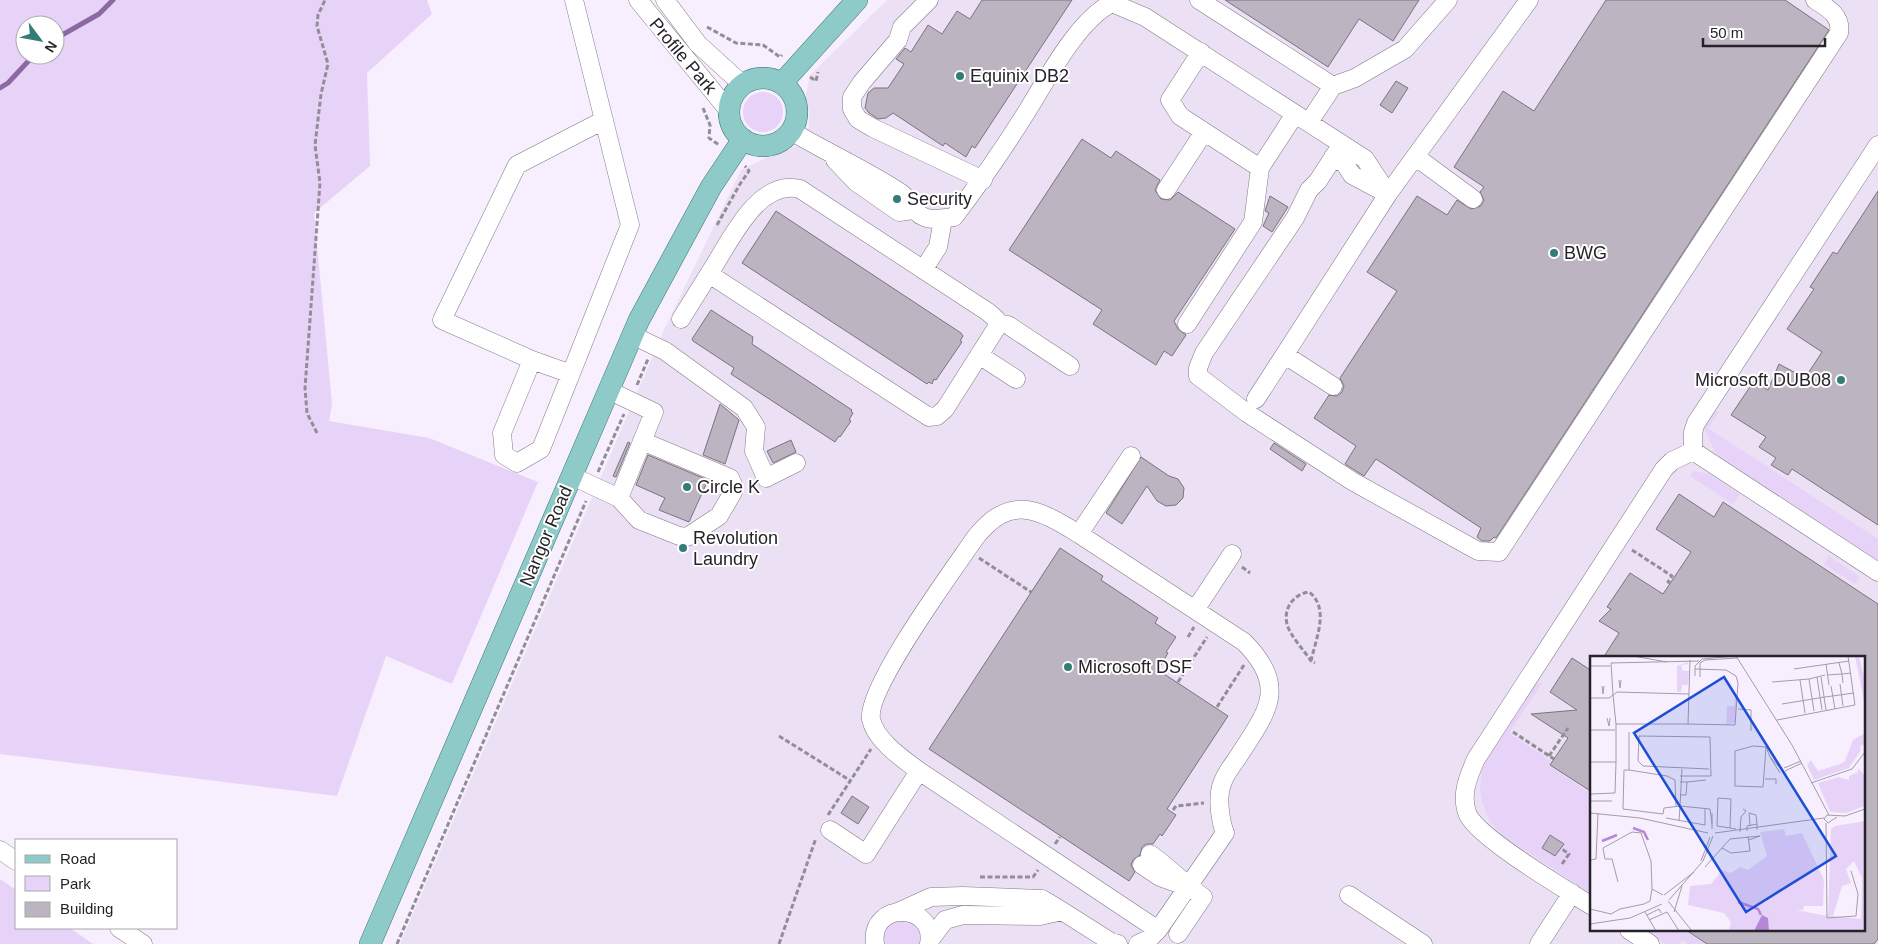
<svg xmlns="http://www.w3.org/2000/svg" width="1878" height="944" font-family="Helvetica,sans-serif">
	<rect width="100%" height="100%" fill="#f7effd"/>
	<path fill="#ece0f4" fill-rule="evenodd" d="M887 0H1878V944H400L664 330 741 170 776 153 796 146 809 126V112L805 99 810 75ZM1592 658H1864V930H1592Z"/>
	<path fill="#e8d3f8" fill-rule="evenodd" d="M0 0H427L432 14 367 73 370 166 314 213 332 404 329 421 429 438 538 482 452 684 386 656 337 796 0 754ZM25 25H55V55H25Z
		M743 112a20 20 0 1 1 40 0a20 20 0 1 1-40 0Z
		M1715 411 1719 412 1708 428 1878 539V562L1720 457 1715 452 1704 428 1709 415Z
		M1693 471 1709 474 1740 494 1733 504 1690 476Z
		M1829 556 1860 577 1855 584 1824 564Z
		M1543 682 1509 733 1551 761 1549 766 1592 794V895L1502 835 1490 822 1482 802 1480 790 1482 767 1491 750 1534 684Z
		M0 879 16 890V928H70L93 944H0Z
		M904 917 921 927 923 944H882L886 925Z
		M1645 930H1686L1705 944H1688L1682 940 1680 944H1666Z"/>
	<g fill="none" stroke-linecap="round" stroke-linejoin="round">
		<path stroke="#8c69a2" stroke-width="5" d="M55 39 99 14 113 0
			M0 88 8 83 34 55"/>
	</g>
	<path fill="#bcb4c1" stroke="#7b7480" d="M982 0H1072L975 148 972 146 966 157 945 143 943 146 893 113 886 118 878 119 869 113 865 108 868 93 874 88H888L904 64 896 59 905 48 911 52 928 25 942 34 957 11 970 19Z
		M1225 0H1419L1393 41 1359 19 1328 67Z
		M1606 0H1785L1829 30 1496 538 1494 537 1490 541H1482L1477 537 1481 528 1376 459 1364 476 1345 464 1356 446 1314 418 1329 395 1337 396 1342 392 1344 386 1340 378 1397 291 1367 272 1417 196 1447 215 1457 200 1471 209 1481 206 1484 200 1480 192 1484 187 1454 167 1503 91 1534 111Z
		M1396 81 1408 88 1392 113 1380 105Z
		M1082 139 1111 158 1116 151 1160 180 1155 190 1161 199 1170 200 1178 192 1235 229 1174 321 1178 329 1186 335 1172 356 1164 351 1156 365 1093 324 1102 310 1009 250Z
		M1878 191V525L1792 469 1788 475 1771 465 1776 458 1759 447 1766 437 1731 415 1754 381 1768 390 1779 364 1805 378 1822 352 1787 329 1814 289 1810 287 1833 252 1837 254Z
		M1270 196 1288 207 1272 232 1263 226 1269 213 1265 211Z
		M776 211 961 333 963 336 960 341 962 342 936 380 934 379 932 384 929 382 927 384 742 263Z
		M711 310 753 337 752 344 852 410 851 411 853 413 849 420 851 421 840 437 839 436 835 442 731 374 734 368 693 341 692 339Z
		M720 404 739 420 725 464 703 455Z
		M791 440 796 452 773 463 767 451Z
		M628 442 630 443 616 477 613 476Z
		M1274 443 1306 464 1302 471 1270 449Z
		M648 455 708 480 689 522 659 510 665 498 636 485Z
		M1141 457 1169 476 1178 479 1184 488 1183 498 1176 505 1166 506 1157 501 1147 486 1122 524 1106 513Z
		M1679 494 1714 517 1723 502 1878 604V939L1874 944H1707L1686 930H1864V658H1603L1619 633 1599 621 1611 609 1607 607 1630 573 1663 594 1691 552 1656 529Z
		M1060 548 1103 576 1101 580 1158 618 1155 623 1176 637 1166 652 1168 653 1158 670 1228 716 1167 809 1176 815 1162 836 1160 834 1153 844H1146L1142 847 1140 855 1133 860 1131 865 1135 872 1129 881 929 749Z
		M1572 658 1592 671V792L1550 765 1568 738 1531 714 1577 710 1550 692Z
		M852 796 869 807 858 824 841 813Z
		M1550 835 1564 844 1555 856 1542 848Z"/>
	<g fill="none" stroke-linecap="round" stroke-linejoin="round">
		<g stroke="#807985" stroke-width="19">
			<path id="minor" d="M638 0 729 111
				M665 0 698 44 743 85
				M929 0 902 27 898 40 862 82 852 97V109L858 119 873 128 983 180
				M1199 0 1333 86 1355 78 1405 49 1448 0
				M1201 52 1170 100 1180 116 1260 168 1295 114
				M1309 122 1333 86
				M791 131C828 153 866 170 901 193 911 200 912 212 924 217 932 221 945 218 954 217 979 184 1002 151 1024 116 1045 83 1077 20 1112 3L1145 17 1365 159 1388 194
				M1342 144 1318 181 1309 190 1295 218 1204 353 1198 368V376L1247 413 1352 481 1478 551 1499 552 1839 33C1842 16 1828 8 1815 0
				M1333 157 1345 164 1352 175 1386 193
				M1416 157 1473 199
				M835 160 856 182 899 212 913 210
				M1166 190 1204 132
				M923 270 938 247 943 219
				M681 319 709 274 929 417 937 416 945 409 997 327 996 319 988 312 800 189C757 178 729 244 709 274
				M998 323 1008 325 1070 366
				M1187 324 1253 222 1260 168
				M632 335 665 351 744 408 756 427 754 451 766 478 796 463
				M979 355 1016 379
				M1285 355 1333 386
				M532 360 502 433 504 455 517 463 541 449 630 225 574 0
				M571 374 532 360 442 320 517 165 604 120
				M1256 399 1388 194 1529 0
				M1693 451V432L1696 423 1878 145
				M572 476 619 498 654 412 608 390
				M619 498 639 520 679 536 687 537 719 516 733 492 734 487 730 478 642 441
				M1079 534 1131 456
				M1195 610 1232 554
				M830 830 866 854 919 771
				M0 850 16 861
				M1150 854C1169 867 1184 884 1203 897L1178 934
				M1142 865 1160 877 1185 886
				M1349 895 1423 944
				M1592 906C1565 889 1480 839 1468 815 1460 796 1468 777 1476 759L1664 469 1672 461 1693 451 1878 572
				M1062 911 1111 942 1118 944
				M898 912 931 897 963 896 1042 899 1062 911 1040 916 963 915 945 920 930 940
				M119 928 143 944
				M1629 930 1650 944
				M875 944C869 900 937 903 929 944
				M1138 944 1149 939 1158 930 1225 833C1220 820 1217 797 1222 784 1225 774 1232 766 1238 757 1267 712 1289 687 1244 642L1079 534C1038 509 1010 493 975 538 954 569 866 688 871 719 875 740 903 759 919 771L1158 930
				M1539 944 1572 893"/>
		</g>
		<g stroke="#387877" stroke-width="22">
			<path id="major" d="M729 112a34 34 0 1 1 68 0a34 34 0 1 1-68 0Z
				M782 83 857 0
				M370 944 639 320 711 187 743 139"/>
		</g>
		<path stroke="#938d97" stroke-width="3" stroke-dasharray="5 2.5" stroke-linecap="butt" d="M707 27 736 43 763 45 780 57 782 55
			M810 77 816 81 818 72
			M703 108 710 125 709 138 719 145
			M717 225 740 184 749 171 745 166
			M637 385 648 359
			M317 433 307 413 305 388 320 183 315 145 321 94 328 64 317 26 318 15 325 0
			M598 472 624 414
			M1632 550 1672 576 1668 582 1670 583
			M979 558 1031 592
			M1242 567 1250 573
			M1188 637 1194 627
			M1311 661C1316 638 1330 608 1309 592 1294 594 1283 608 1287 624 1290 636 1304 650 1311 661L1315 663
			M1178 682 1207 637
			M1217 707 1244 665
			M1513 732 1554 759
			M779 736 851 781
			M1549 756 1568 728
			M1173 810 1176 806 1204 803
			M828 815 871 749
			M1055 844 1060 837
			M1562 864 1569 854 1562 849
			M980 877H1033L1038 870
			M397 944 586 501
			M779 944 816 838"/>
		<use href="#minor" stroke="#fff" stroke-width="18"/>
		<use href="#major" stroke="#8ecac7" stroke-width="21"/>
	</g>
	<g fill="#347c78" stroke="#fff" stroke-width="2">
		<circle cx="960" cy="76" r="5"/>
		<circle cx="897" cy="199" r="5"/>
		<circle cx="1554" cy="253" r="5"/>
		<circle cx="1841" cy="380" r="5"/>
		<circle cx="687" cy="487" r="5"/>
		<circle cx="683" cy="548" r="5"/>
		<circle cx="1068" cy="667" r="5"/>
	</g>
	<g text-anchor="middle" stroke-width="4" stroke-linejoin="round" paint-order="stroke">
		<g font-size="18" fill="#262328" stroke="#fff">
			<text transform="translate(683 56) rotate(50)" y="6">Profile Park</text>
			<text transform="translate(546 536) rotate(-67)" y="6">Nangor Road</text>
		</g>
		<g font-size="18" fill="#262328" stroke="#fff" text-anchor="start">
			<text x="970" y="82">Equinix DB2</text>
			<text x="907" y="205">Security</text>
			<text x="1564" y="259">BWG</text>
			<text x="1831" y="386" text-anchor="end">Microsoft DUB08</text>
			<text x="697" y="493">Circle K</text>
			<text x="693" y="544">Revolution<tspan x="693" dy="21">Laundry</tspan></text>
			<text x="1078" y="673">Microsoft DSF</text>
		</g>
	</g>
	<g transform="translate(1590 656)">
		<rect width="275" height="275" fill="#f7effd"/>
		<path d="M265 0H269L275 24V50ZM98 6V11V8L91 9 93 15H99L98 29H92L91 36H87V10ZM146 37V66L136 69 137 50H144ZM275 77V89L270 90 271 94 259 112 224 124 217 109 221 104 228 115 250 108 255 105 263 84ZM268 112 275 120V150L256 157 240 156 228 127 249 121 259 124V120L268 116ZM275 165V275H139L141 266 134 257 98 249 100 230 121 228 132 214 141 217 150 211 158 214 177 200 170 176 194 173 196 180 212 177 234 224 233 250H214L213 254H206L238 260 241 173 245 170ZM264 205 272 222 271 263 243 260 252 230 261 227 256 213Z" fill="#e8d3f8" fill-rule="evenodd"/>
		<path d="M172 259 178 262 179 275H164Z" fill="#b787d7"/>
		<path fill="none" stroke="#b787d7" stroke-width="2.5" d="M43 172 54 176 58 184M12 185 27 179M148 246 168 253 171 259"/>
		<path fill="none" stroke="#a39da8" stroke-width="1" d="M43 0 77 6M146 0 202 89 239 159M100 4 98 68 145 69 148 27 146 20 136 14 105 13M236 8 239 29M0 10H20M204 13 259 5M237 19 252 18 249 7M105 20V10L112 3 145 0M110 21V7L115 4 147 2M227 21 232 54M231 21 236 54M219 23 235 19M29 24 30 32 31 24M210 24 215 57M182 26 219 23 224 55M253 27 252 18 261 17M250 28 253 50M12 30 13 38 14 30M241 30 245 53M99 38 27 36 23 39 21 7 109 5M235 41 264 37M0 42H19L23 39 26 68H98M192 48 235 41M148 53 161 54V75M17 62 19 70 20 62M187 64 265 49 258 0M0 74H25M39 76V114L77 120 85 124 86 151M176 91 173 131 145 130V95L163 90 176 91 180 101M0 106H26V68M194 112 211 105M92 113 90 150 120 153 122 168M39 114H34L33 153 73 158 74 152 90 150 89 165M195 115 212 107M190 117 180 101 190 112M90 120H121L120 81 49 80 48 105 53 110 119 113M175 123H186V128M90 126H97L96 139H90M97 126 116 124M221 127 262 113 275 96M0 138 25 137 26 106M0 145H22M0 157 50 162 118 177M122 157V173M247 161 238 167 234 163 237 159 255 160 275 153M76 162 115 169V152M236 167 237 262 266 260 268 238 261 215M160 169 159 157 166 159 167 168M140 172 127 170 128 142 141 143 140 172 146 173M157 175V170L167 168V174M150 176 151 161 156 155 153 153M125 177 234 162M132 192 141 197 160 195 158 180M0 204 6 203 8 157M111 205 120 181M115 211 140 183 170 180 159 184M28 226 22 203H15L13 192 42 176 51 177 61 205 62 233 73 239M74 239 104 216M79 244 113 205 123 180M78 245 102 275M0 253 21 258 30 253 54 248 60 245 62 233M55 256 66 275M84 256 92 230M57 259 69 253 71 257M59 264 77 256 89 275M0 268 40 262 72 248"/>
		<path fill="#1d4ed8" fill-opacity="0.15" stroke="#1d4ed8" stroke-width="2.5" d="M134 21 246 200 156 256 44 77Z"/>
		<rect width="275" height="275" fill="none" stroke="#262328" stroke-width="2.5"/>
	</g>
	<rect x="15" y="839" width="162" height="90" fill="#ffffff" stroke="#a8a7a9"/>
	<rect x="25" y="855" width="25" height="8" fill="#8ecac7" stroke="#a8a7a9"/>
	<text x="60" y="864" font-size="15" fill="#262328">Road</text>
	<rect x="25" y="876" width="25" height="15" fill="#e8d3f8" stroke="#a8a7a9"/>
	<text x="60" y="889" font-size="15" fill="#262328">Park</text>
	<rect x="25" y="902" width="25" height="15" fill="#bcb4c1" stroke="#a8a7a9"/>
	<text x="60" y="914" font-size="15" fill="#262328">Building</text>
	<g transform="translate(40 40) rotate(122)"><circle r="24" fill="#ffffff" stroke="#a8a7a9"/>
	<path d="M0-4L9 19L0 12L-9 19Z" fill="#347c78"/>
	<text y="-8" font-size="14" font-weight="bold" text-anchor="middle" fill="#262328">N</text>
	</g>
	<path d="M1703 38v8h122v-8" fill="none" stroke="#262328" stroke-width="2.5"/>
	<text x="1710" y="38" font-size="15" fill="#262328" stroke="#ffffff" stroke-width="4" paint-order="stroke">50 m</text>
</svg>
